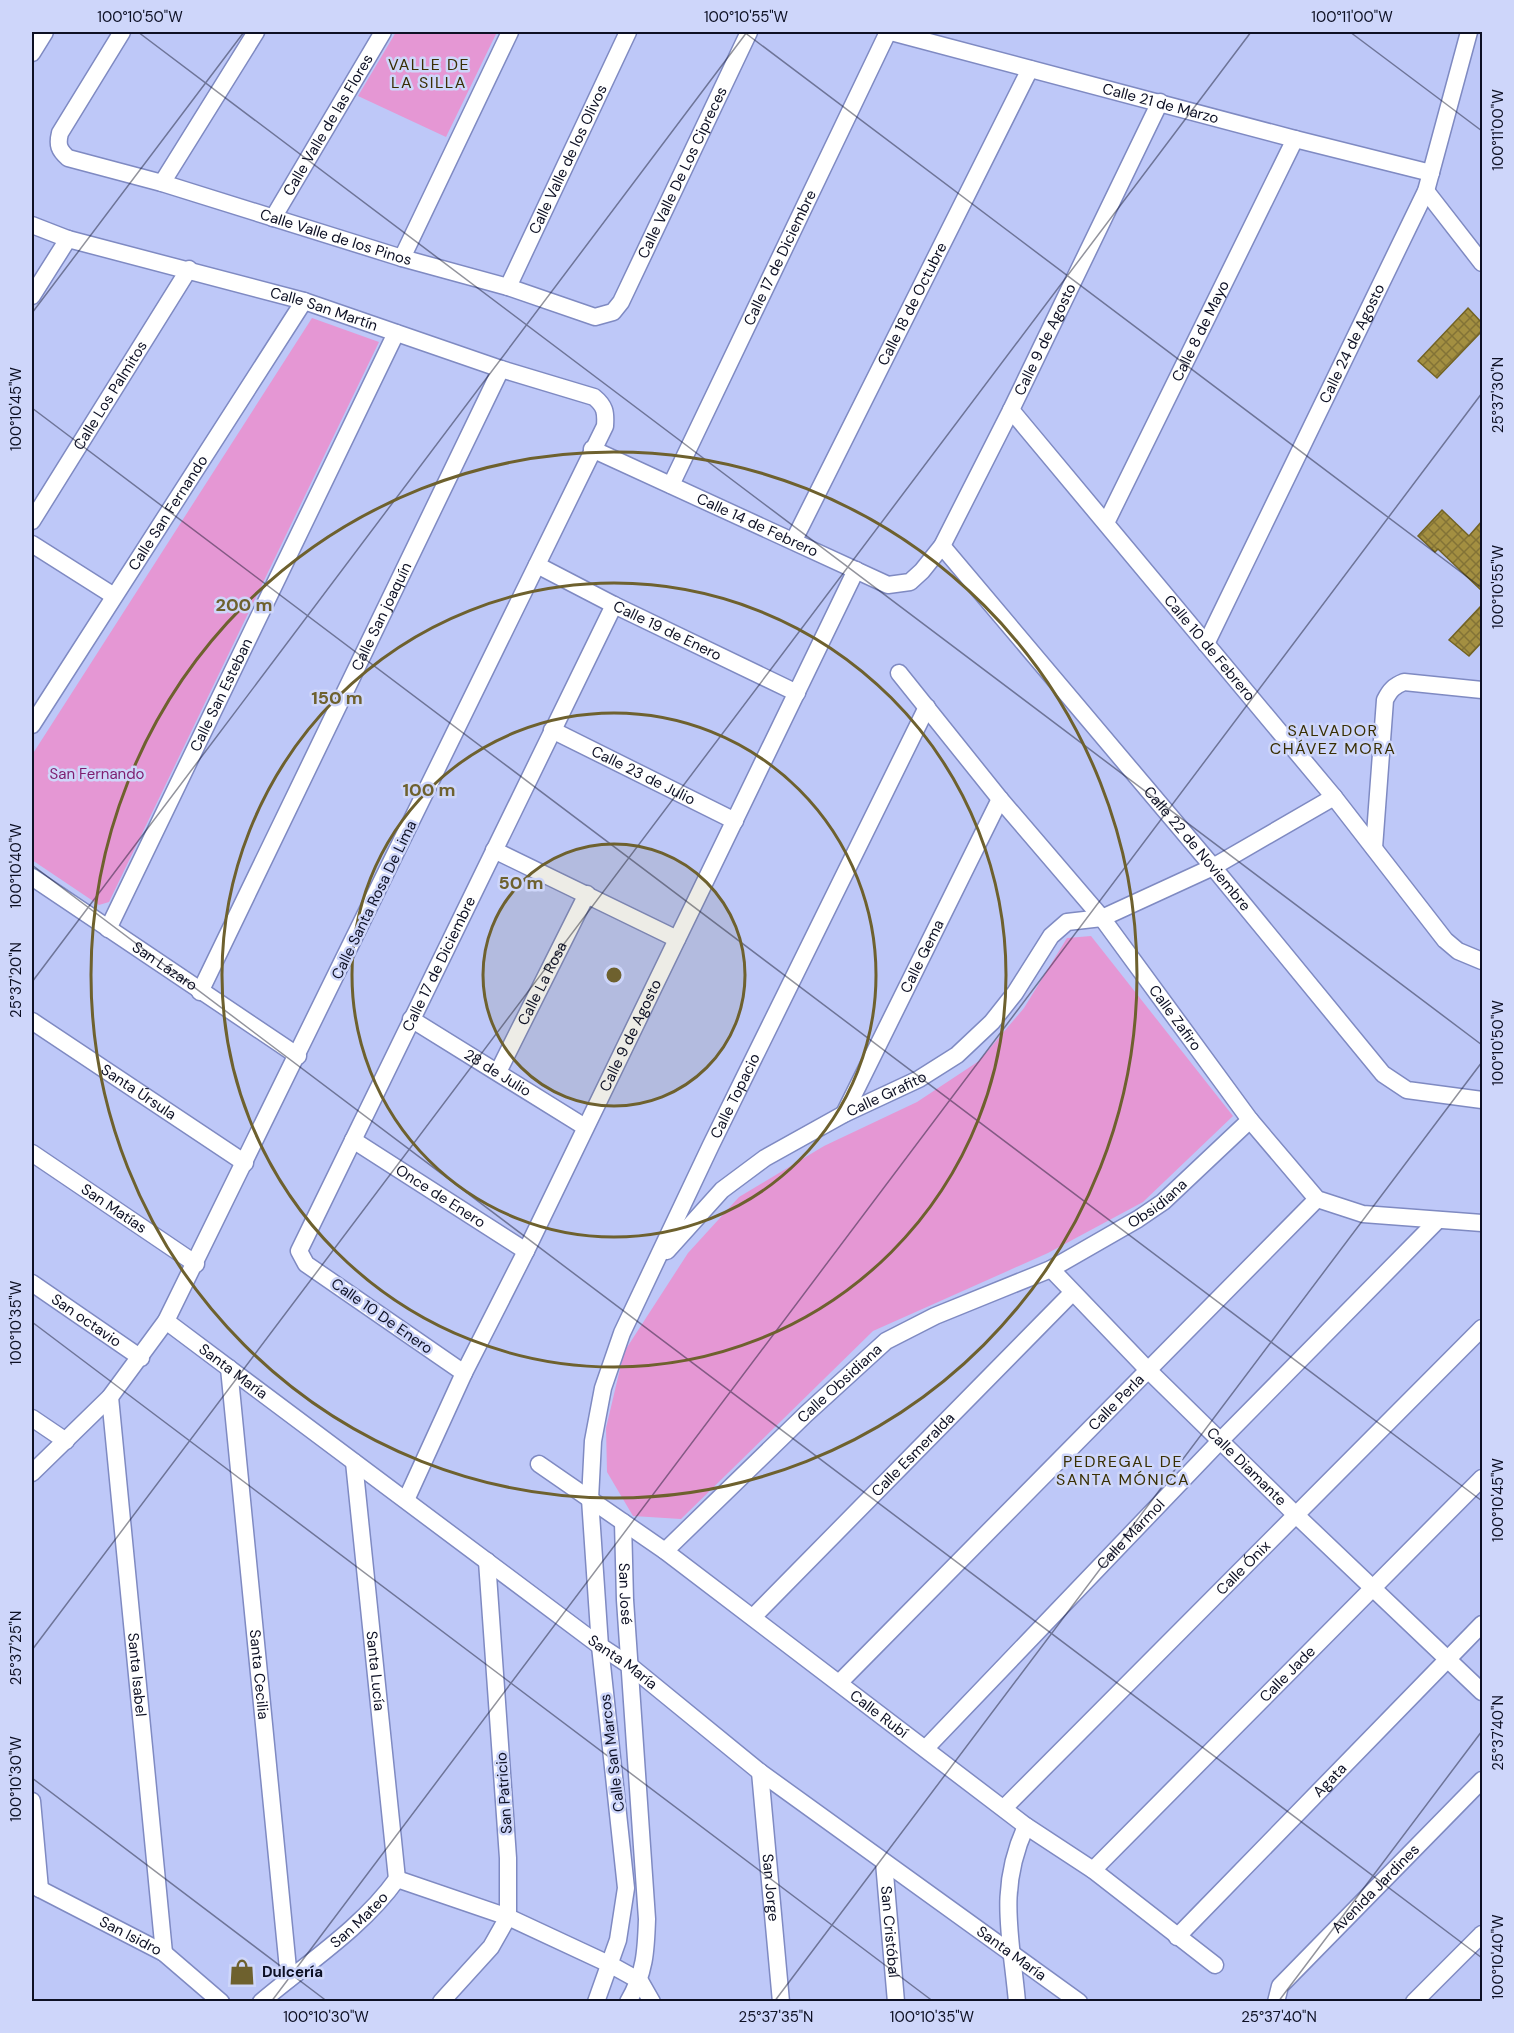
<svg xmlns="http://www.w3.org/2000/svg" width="1514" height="2033" font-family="'DM Sans',sans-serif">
	<defs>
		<pattern id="building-cross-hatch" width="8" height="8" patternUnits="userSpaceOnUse" patternTransform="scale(1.5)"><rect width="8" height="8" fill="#a38f41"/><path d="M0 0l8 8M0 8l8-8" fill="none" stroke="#837336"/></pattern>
	</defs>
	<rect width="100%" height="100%" fill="#bec8f8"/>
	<path fill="#e597d4" d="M396 32H497L446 137 358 96Z
		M312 318 379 342 109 902 99 905 32 860V755Z
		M1091 936 1233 1116 1143 1202 1048 1253 873 1331 681 1519 633 1516 607 1472 606 1428 624 1352 688 1253 739 1197 824 1146 917 1102 979 1061 1024 1008 1067 938Z"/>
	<path fill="url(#building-cross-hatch)" stroke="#726324" stroke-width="1.5" d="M1468 308 1482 323V331L1437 378 1418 361Z
		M1442 510 1469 536 1482 521V591L1438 549 1435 552 1418 536Z
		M1482 605V642L1469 656 1449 640Z"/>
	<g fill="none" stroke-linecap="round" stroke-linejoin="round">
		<g stroke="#7f8ac2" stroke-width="19">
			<g id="minor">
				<path id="s1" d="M122 32 60 133C57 145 59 150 68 158L162 183 402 258 508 287 595 317 613 312 621 302 749 32"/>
				<path id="s2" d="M891 32 1295 139 1431 173"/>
				<path d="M32 53 45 32"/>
				<path d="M162 183 256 32"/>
				<path d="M1426 191 1482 263"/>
				<path id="s3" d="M273 218 383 32"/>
				<path id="s4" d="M32 225 68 239 304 301 501 369 594 397C605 406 606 412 605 426L166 1321 110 1397 32 1473"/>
				<path d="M402 258 510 32"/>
				<path id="s5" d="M508 287 628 32"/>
				<path d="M32 296 68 239"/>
				<path id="s6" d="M1011 410 1334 797 1445 940 1458 951 1482 961"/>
				<path id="s7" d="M592 449 888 585 910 582 922 571 942 546 1011 410 1160 102"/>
				<path id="s8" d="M671 485 888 32"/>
				<path id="s9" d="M32 521 189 269"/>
				<path id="s10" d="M1106 523 1295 139"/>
				<path id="s11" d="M794 540 1030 69"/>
				<path d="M32 544 114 596"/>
				<path id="s12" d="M942 546 1213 867 1383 1074 1407 1090 1482 1100"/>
				<path id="s13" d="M537 565 614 605 797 693"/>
				<path id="s14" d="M1206 644 1426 191 1469 32"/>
				<path id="s15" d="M899 673 1000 799 1102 918 1250 1120 1317 1199 1363 1214 1482 1223"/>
				<path id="s16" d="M32 725 304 301"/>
				<path id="s17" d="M552 730 735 821"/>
				<path d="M1374 848 1385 700C1390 690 1394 686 1404 682L1482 690"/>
				<path d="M494 850 677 939"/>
				<path id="s18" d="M32 877 298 1056"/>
				<path id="s19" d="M108 929 396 333"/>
				<path id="s20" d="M200 992 501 369"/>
				<path id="s21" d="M411 1019 585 1127"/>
				<path id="s22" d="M32 1021 245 1163"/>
				<path id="s23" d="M498 1072 587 894"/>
				<path id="s24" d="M844 1114 1000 799"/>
				<path id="s25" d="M353 1140 526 1251"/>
				<path id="s26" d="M32 1153 196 1264"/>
				<path id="s27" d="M667 1251 722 1190 765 1158 844 1114 919 1079 957 1055 992 1022 1015 993 1051 936 1067 922 1102 918 1213 867 1334 797"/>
				<path id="s28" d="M1051 1269 1147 1369 1297 1516 1482 1692"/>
				<path id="s29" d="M32 1283 141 1358"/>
				<path id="s30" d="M166 1321 600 1646 629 1665 760 1772 1079 2002"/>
				<path id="s31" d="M229 1368 289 1979"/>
				<path id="s32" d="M464 1373 306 1264 299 1251 614 605"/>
				<path id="s33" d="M110 1397 164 1953"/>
				<path d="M32 1418 66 1441"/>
				<path id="s34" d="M354 1462 397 1879"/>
				<path id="s35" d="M539 1464 665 1551 1026 1826 1093 1870 1215 1965"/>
				<path id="s36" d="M406 1500 464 1373 526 1251 856 570"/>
				<path id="s37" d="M623 1522 625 1600 647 1919C646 1951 645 1973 628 2002"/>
				<path id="s38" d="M665 1551 806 1414 886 1341 935 1316 1051 1269 1138 1219 1163 1202 1250 1120"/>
				<path id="s39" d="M753 1617 1072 1293"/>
				<path id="s40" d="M840 1682 1317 1199"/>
				<path id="s41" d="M926 1748 1220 1441 1438 1220"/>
				<path id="s42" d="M760 1772 781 2002"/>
				<path d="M32 1801 40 1889"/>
				<path id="s43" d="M1004 1808 1482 1328"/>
				<path id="s44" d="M884 1862 896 2002"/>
				<path id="s45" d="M1093 1870 1482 1478"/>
				<path d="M397 1879 508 1917 611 1965 640 1981 652 2002"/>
				<path id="s46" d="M32 1885 164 1953 221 2002"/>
				<path id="s47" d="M1177 1937 1482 1624"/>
				<path id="s48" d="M261 2002C307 1963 362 1928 397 1879"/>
				<path d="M441 2002 491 1947 508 1917V1858L487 1561"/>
				<path id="s49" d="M596 2002 618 1940 626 1888 600 1646 590 1499 593 1441 603 1388 622 1333 711 1145 927 707"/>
				<path d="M1017 2002C1011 1935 997 1890 1026 1826"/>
				<path id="s50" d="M1276 2002 1280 1986 1482 1780"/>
				<path d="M1414 2002 1482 1934"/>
			</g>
		</g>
		<use href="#minor" stroke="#fff" stroke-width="16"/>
	</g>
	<path fill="none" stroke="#0d1024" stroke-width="1.5" stroke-opacity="0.45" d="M138 32 1482 1045M744 32 1482 588M1350 32 1482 131M32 313 244 32M32 408 1482 1501M32 865 1482 1958M32 982 747 32M32 1322 934 2002M32 1650 1251 32M32 1778 328 2002M271 2002 1482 393M774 2002 1482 1062M1278 2002 1482 1731"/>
	<circle cx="614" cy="975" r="131" fill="#6e612e" fill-opacity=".12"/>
	<g fill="none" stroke="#6e612e" stroke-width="3">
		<circle cx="614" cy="975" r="131"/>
		<circle cx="614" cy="975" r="262"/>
		<circle cx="614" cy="975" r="392"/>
		<circle cx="614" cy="975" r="523"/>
	</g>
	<defs>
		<g id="shop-bare" transform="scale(2.07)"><path d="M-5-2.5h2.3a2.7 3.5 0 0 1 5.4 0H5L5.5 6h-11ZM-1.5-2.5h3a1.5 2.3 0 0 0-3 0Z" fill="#6e612e" stroke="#ced6fa" stroke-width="2.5" paint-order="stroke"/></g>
	</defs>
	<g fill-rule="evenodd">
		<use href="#shop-bare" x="242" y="1972"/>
	</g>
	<g text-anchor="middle" stroke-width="5" stroke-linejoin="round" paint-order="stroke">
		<g font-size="15" fill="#0d1024" stroke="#ced6fa">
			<text dy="5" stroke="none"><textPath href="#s2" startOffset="279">Calle 21 de Marzo</textPath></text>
			<text dy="5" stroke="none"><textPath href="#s3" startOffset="108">Calle Valle de las Flores</textPath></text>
			<text dy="5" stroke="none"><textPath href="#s5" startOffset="141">Calle Valle de los Olivos</textPath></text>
			<text dy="5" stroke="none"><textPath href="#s1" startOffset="872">Calle Valle De Los Cipreces</textPath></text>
			<text dy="5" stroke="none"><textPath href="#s1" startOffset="426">Calle Valle de los Pinos</textPath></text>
			<text dy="5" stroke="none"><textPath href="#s8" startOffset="252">Calle 17 de Diciembre</textPath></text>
			<text dy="5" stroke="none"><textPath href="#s11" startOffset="264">Calle 18 de Octubre</textPath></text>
			<text dy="5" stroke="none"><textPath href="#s4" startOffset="304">Calle San Martín</textPath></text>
			<text dy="5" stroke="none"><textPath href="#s10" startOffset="214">Calle 8 de Mayo</textPath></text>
			<text dy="5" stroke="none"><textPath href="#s7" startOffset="627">Calle 9 de Agosto</textPath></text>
			<text dy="5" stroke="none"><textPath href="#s14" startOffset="334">Calle 24 de Agosto</textPath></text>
			<text dy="5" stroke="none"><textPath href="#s9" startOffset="148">Calle Los Palmitos</textPath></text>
			<text dy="5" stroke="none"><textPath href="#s16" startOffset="252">Calle San Fernando</textPath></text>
			<text dy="5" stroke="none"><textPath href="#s7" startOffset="182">Calle 14 de Febrero</textPath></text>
			<text dy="5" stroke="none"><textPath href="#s20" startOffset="417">Calle San joaquín</textPath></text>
			<text dy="5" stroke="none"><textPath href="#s13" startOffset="146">Calle 19 de Enero</textPath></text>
			<text dy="5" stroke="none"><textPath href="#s6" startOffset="310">Calle 10 de Febrero</textPath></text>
			<text dy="5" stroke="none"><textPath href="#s19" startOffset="260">Calle San Esteban</textPath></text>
			<text dy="5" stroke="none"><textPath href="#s17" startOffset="102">Calle 23 de Julio</textPath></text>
			<text dy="5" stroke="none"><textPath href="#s12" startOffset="396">Calle 22 de Noviembre</textPath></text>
			<text transform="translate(374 900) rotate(-64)" y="5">Calle Santa Rosa De Lima</text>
			<text dy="5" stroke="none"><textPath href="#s24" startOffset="176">Calle Gema</textPath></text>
			<text dy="5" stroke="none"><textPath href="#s32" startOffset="526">Calle 17 de Diciembre</textPath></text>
			<text dy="5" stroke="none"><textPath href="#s18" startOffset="160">San Lázaro</textPath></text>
			<text dy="5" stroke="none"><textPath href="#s23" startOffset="99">Calle La Rosa</textPath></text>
			<text dy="5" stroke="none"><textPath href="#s15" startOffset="442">Calle Zafiro</textPath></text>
			<text dy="5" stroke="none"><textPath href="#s36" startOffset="516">Calle 9 de Agosto</textPath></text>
			<text dy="5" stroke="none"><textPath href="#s21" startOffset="102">28 de Julio</textPath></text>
			<text dy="5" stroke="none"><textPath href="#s22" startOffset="128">Santa Úrsula</textPath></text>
			<text dy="5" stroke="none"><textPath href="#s27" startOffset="273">Calle Grafito</textPath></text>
			<text dy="5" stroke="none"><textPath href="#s49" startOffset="942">Calle Topacio</textPath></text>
			<text dy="5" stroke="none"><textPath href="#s25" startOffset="104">Once de Enero</textPath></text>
			<text dy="5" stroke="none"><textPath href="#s38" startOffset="610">Obsidiana</textPath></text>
			<text dy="5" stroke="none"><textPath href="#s26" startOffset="99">San Matías</textPath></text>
			<text transform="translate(382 1316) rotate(35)" y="5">Calle 10 De Enero</text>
			<text dy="5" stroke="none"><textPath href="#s29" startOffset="66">San octavio</textPath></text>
			<text dy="5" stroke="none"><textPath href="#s30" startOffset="84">Santa María</textPath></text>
			<text dy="5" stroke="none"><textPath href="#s38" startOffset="242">Calle Obsidiana</textPath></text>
			<text dy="5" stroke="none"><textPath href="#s40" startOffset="393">Calle Perla</textPath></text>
			<text dy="5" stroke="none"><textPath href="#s39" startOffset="228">Calle Esmeralda</textPath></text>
			<text dy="5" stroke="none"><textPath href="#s28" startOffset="278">Calle Diamante</textPath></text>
			<text dy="5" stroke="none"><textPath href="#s41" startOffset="296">Calle Mármol</textPath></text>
			<text dy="5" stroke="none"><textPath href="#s43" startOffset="339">Calle Ónix</textPath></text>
			<text dy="5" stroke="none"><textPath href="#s37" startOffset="72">San José</textPath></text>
			<text dy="5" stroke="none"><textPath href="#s30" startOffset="570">Santa María</textPath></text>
			<text dy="5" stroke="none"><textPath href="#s34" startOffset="210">Santa Lucía</textPath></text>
			<text dy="5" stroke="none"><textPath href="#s31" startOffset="308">Santa Cecilia</textPath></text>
			<text dy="5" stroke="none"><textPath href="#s45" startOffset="276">Calle Jade</textPath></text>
			<text dy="5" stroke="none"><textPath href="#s33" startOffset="279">Santa Isabel</textPath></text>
			<text dy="5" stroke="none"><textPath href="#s35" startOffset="422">Calle Rubí</textPath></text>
			<text transform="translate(612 1753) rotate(-97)" y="5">Calle San Marcos</text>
			<text dy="5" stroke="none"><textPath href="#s47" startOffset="219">Agata</textPath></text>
			<text transform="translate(504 1793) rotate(-94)" y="5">San Patricio</text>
			<text dy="5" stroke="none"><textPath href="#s42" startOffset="116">San Jorge</textPath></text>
			<text dy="5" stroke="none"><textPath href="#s50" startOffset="153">Avenida Jardines</textPath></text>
			<text dy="5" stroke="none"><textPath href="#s48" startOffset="128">San Mateo</textPath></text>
			<text dy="5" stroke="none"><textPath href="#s44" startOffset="70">San Cristóbal</textPath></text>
			<text dy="5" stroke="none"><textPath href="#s46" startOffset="111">San Isidro</textPath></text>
			<text dy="5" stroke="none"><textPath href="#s30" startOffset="1056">Santa María</textPath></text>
		</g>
		<g font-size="15" fill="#7d1c6e" stroke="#ced6fa">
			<text x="97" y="779">San Fernando</text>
		</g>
		<g font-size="15" font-weight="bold" fill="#0d1024" stroke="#ced6fa" text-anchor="start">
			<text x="262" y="1977">Dulcería</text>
		</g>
		<g font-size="16" letter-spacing="1.5" fill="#392f03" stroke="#ced6fa">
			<text x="429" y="70">VALLE DE<tspan x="429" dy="18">LA SILLA</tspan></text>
			<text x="1333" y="736">SALVADOR<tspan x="1333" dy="18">CHÁVEZ MORA</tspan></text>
			<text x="1123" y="1467">PEDREGAL DE<tspan x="1123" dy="18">SANTA MÓNICA</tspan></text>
		</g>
	</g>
	<circle cx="614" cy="975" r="9" fill="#6e612e" stroke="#ced6fa" stroke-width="3"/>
	<g font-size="18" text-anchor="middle" font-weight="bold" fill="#6e612e" stroke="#ced6fa" stroke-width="5" stroke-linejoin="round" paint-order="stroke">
		<text x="244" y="611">200 m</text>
		<text x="337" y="704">150 m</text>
		<text x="429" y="796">100 m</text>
		<text x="521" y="889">50 m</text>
	</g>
	<rect width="1514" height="2033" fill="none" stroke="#ced6fa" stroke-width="66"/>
	<rect x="33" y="33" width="1448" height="1967" fill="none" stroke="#0d1024" stroke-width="2"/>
	<g font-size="15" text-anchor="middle" fill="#0d1024">
		<text x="140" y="22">100°10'50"W</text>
		<text x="746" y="22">100°10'55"W</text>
		<text x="1352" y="22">100°11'00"W</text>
		<text transform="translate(1498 130) rotate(-90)" y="5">100°11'00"W</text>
		<text transform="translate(1498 395) rotate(-90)" y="5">25°37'30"N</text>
		<text transform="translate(16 409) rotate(-90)" y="5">100°10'45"W</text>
		<text transform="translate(1498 587) rotate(-90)" y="5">100°10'55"W</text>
		<text transform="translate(16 866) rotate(-90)" y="5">100°10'40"W</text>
		<text transform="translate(16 980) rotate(-90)" y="5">25°37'20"N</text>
		<text transform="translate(1498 1043) rotate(-90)" y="5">100°10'50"W</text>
		<text transform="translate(16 1323) rotate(-90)" y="5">100°10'35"W</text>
		<text transform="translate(1498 1500) rotate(-90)" y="5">100°10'45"W</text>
		<text transform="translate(16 1648) rotate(-90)" y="5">25°37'25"N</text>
		<text transform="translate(1498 1733) rotate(-90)" y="5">25°37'40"N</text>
		<text transform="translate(16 1779) rotate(-90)" y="5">100°10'30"W</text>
		<text transform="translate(1498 1957) rotate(-90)" y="5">100°10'40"W</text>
		<text x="326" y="2022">100°10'30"W</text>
		<text x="776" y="2022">25°37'35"N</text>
		<text x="932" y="2022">100°10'35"W</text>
		<text x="1279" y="2022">25°37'40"N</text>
	</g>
</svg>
